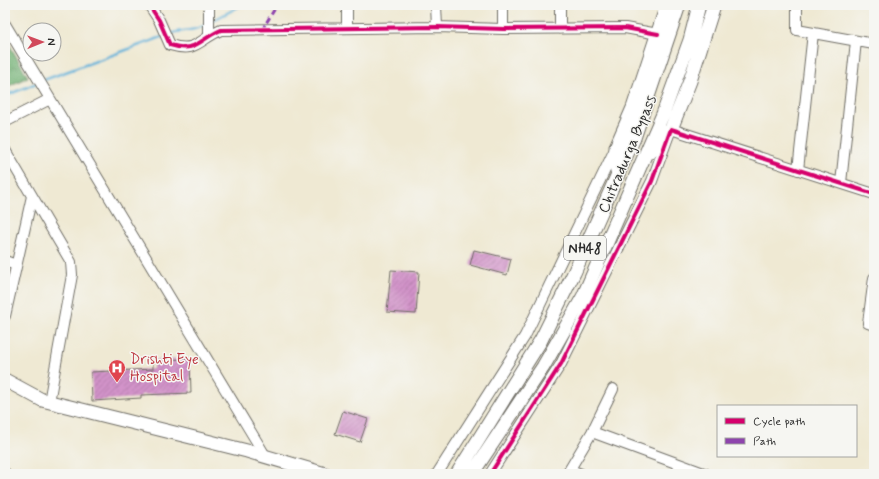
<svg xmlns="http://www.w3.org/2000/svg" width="879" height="479" font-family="Mynerve,sans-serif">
	<defs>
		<pattern id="forest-crowns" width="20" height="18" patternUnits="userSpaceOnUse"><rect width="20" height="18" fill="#6eaf71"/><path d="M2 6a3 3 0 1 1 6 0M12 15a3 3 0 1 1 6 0" fill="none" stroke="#5b8f5d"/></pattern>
		<pattern id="building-hatch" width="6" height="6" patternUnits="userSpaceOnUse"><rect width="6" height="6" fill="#d293c9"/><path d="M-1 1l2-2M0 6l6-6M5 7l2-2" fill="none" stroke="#ab78a3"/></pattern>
	</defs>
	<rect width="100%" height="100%" fill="#f6f6f2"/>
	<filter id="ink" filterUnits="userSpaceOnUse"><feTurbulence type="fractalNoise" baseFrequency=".025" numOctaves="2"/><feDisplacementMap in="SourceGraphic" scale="8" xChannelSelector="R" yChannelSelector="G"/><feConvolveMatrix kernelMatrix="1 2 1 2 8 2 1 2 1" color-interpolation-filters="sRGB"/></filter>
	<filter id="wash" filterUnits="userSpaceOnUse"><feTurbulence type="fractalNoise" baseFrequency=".012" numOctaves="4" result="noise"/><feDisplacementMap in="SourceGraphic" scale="16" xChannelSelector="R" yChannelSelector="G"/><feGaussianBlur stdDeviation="0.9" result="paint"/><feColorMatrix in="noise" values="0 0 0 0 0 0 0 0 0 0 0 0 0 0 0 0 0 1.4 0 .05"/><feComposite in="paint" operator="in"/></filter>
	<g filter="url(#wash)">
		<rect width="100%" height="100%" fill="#efe9d3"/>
		<path fill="url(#forest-crowns)" stroke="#4c6d4e" d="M5 37 28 77 5 88Z"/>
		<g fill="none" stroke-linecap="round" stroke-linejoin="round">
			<path stroke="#5db1d9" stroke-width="2.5" d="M212 21 242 5
				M169 34C181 30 196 31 206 25
				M41 81 162 37
				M5 96 37 83"/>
		</g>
		<g id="blocks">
			<path fill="url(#building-hatch)" d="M474 250 511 259 507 275 470 265Z
				M391 270 419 272 416 314 387 312Z
				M190 359 191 393 141 395V398L92 401 91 372 153 369V360Z
				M343 411 368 419 360 442 335 434Z"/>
		</g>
	</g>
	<g filter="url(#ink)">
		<use href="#blocks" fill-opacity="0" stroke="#706e66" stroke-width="1"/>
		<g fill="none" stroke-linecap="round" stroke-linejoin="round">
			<g stroke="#706e66" stroke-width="12">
				<path id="minor" d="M149 5 159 20 170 45C197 53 198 40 221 30L437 27 503 29 625 28 658 34
					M209 5V35
					M347 5V28
					M436 5 437 27
					M503 5V29
					M560 5V29
					M797 5V30L874 44
					M5 24 266 457
					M5 122 50 99
					M5 150 71 262 72 275 49 402
					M798 170 813 33
					M841 183 856 41
					M5 261 16 265
					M874 278 868 323 874 325
					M5 316 32 196
					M592 432 706 474
					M570 470 581 474
					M5 473 6 474
					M437 474 525 336 616 147
					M490 474 561 364 652 181 671 129 874 194
					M567 474 592 432 613 389"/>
			</g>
			<g stroke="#706e66" stroke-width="15">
				<path id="major" d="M650 152 671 129 690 81 714 5
					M617 171 616 147 633 108 667 5
					M5 380 42 400 247 451 325 474
					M457 474 541 340 574 273 634 138 679 5
					M472 474 543 367 583 297 663 114 690 40 699 5"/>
			</g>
			<use href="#minor" stroke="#fff" stroke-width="10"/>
			<use href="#major" stroke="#fff" stroke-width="13"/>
			<path stroke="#8e44ad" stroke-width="3" stroke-dasharray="6 3" stroke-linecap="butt" d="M262 30 277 5"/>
			<g stroke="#f6f6f2" stroke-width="6">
				<path id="cycleway" d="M149 5 159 20 170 45C197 53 198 40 221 30L437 27 503 29 625 28 658 34
					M490 474 561 364 652 181 671 129 874 194"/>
			</g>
			<use href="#cycleway" stroke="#d6006c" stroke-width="4"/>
		</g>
	</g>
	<defs>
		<g id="hospital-pin" transform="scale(0.9)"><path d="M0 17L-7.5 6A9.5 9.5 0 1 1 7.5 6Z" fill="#e0444e" stroke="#f6f6f2"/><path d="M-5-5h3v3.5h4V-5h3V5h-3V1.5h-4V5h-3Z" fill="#fff"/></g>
	</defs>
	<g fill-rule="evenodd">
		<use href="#hospital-pin" x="117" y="368"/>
	</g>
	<g text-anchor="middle" stroke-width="3" stroke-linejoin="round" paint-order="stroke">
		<rect fill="#f6f6f2" stroke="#686867" stroke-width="1" x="564" y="236" width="42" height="24" rx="3"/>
		<g font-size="14" font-weight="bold" fill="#2b2b2b">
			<text x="585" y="253">NH48</text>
		</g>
		<g font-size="15" fill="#2b2b2b" stroke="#f6f6f2">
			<text transform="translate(627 154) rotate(-67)" y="5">Chitradurga Bypass</text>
		</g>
		<g font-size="15" fill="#be3a42" stroke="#f6f6f2" text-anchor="start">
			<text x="130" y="364">Drishti Eye<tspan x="130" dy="17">Hospital</tspan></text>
		</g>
	</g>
	<rect width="879" height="479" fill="none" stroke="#f6f6f2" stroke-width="20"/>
	<rect x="717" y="405" width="140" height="52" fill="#f6f6f2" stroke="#a5a5a2"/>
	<rect x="725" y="418" width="20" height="6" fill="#d6006c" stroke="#a5a5a2"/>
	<text x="753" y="425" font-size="12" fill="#2b2b2b">Cycle path</text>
	<rect x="725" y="438" width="20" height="6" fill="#8e44ad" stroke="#a5a5a2"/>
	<text x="753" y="445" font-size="12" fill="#2b2b2b">Path</text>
	<g transform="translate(42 42) rotate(89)"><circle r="19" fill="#f6f6f2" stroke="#a5a5a2"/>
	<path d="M0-3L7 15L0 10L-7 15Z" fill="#d1495b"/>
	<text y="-6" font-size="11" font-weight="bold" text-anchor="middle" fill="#2b2b2b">N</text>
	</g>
</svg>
